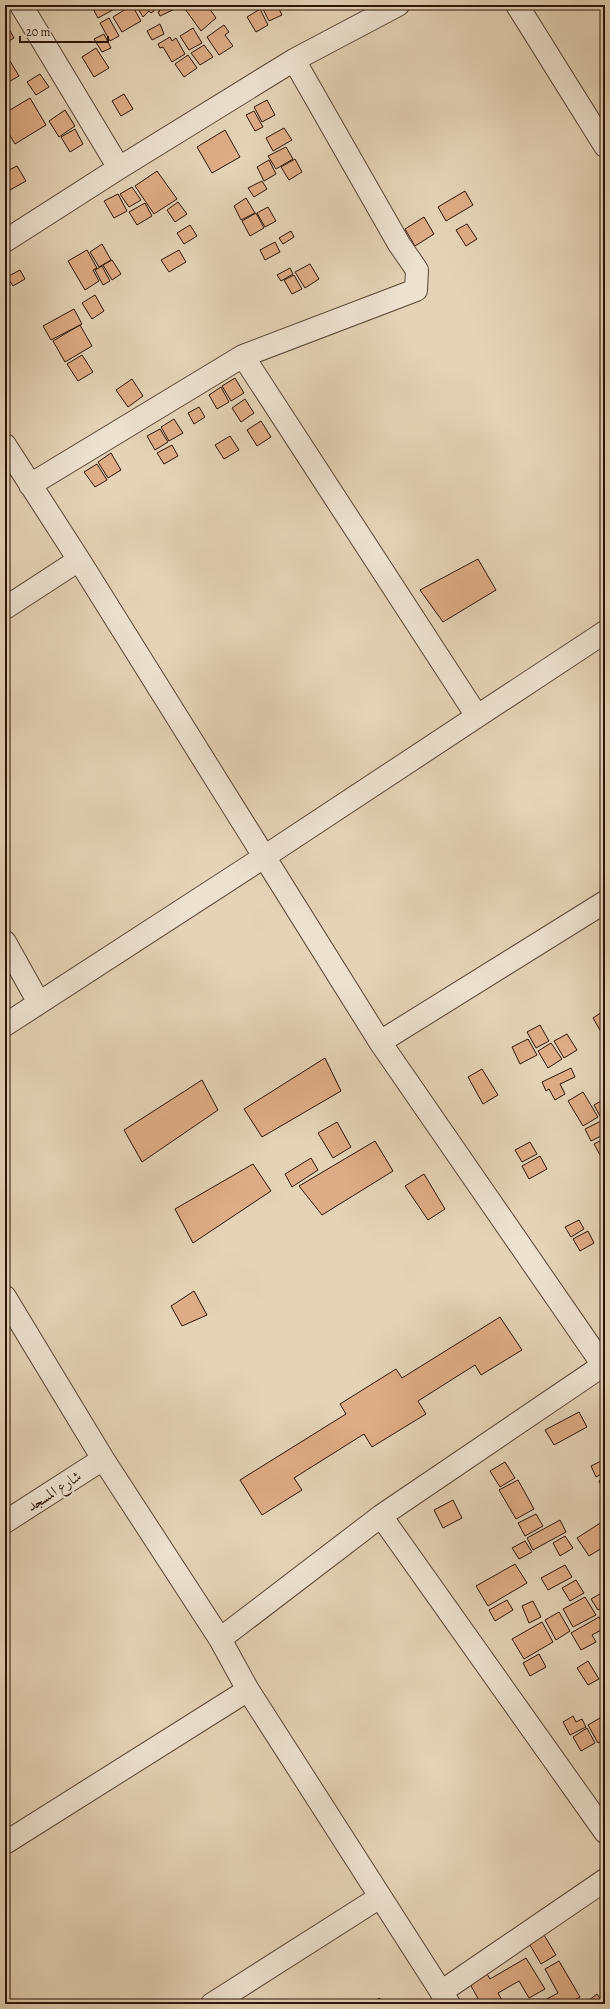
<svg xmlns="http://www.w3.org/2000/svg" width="610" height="2009" font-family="Alegreya,Amiri,serif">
	<rect width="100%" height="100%" fill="#e4d3b6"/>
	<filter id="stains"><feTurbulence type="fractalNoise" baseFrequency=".005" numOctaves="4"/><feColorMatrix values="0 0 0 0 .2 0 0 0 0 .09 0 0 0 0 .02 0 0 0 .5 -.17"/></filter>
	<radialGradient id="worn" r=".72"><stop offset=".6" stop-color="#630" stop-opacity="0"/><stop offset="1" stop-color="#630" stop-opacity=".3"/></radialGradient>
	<path fill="#deac86" stroke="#2c1408" d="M91 5H117L118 7 98 18Z
		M132 5 141 21 122 32 113 17Z
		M136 5H151L154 11 151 13 149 11 143 17Z
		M164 5H176L177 8 160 16 158 12 160 11 158 8Z
		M189 5H207L216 18 201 31 185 9 190 7Z
		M265 5H277L282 15 269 21 262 7Z
		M260 9 268 25 256 32 247 17Z
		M109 18 119 36 110 41 100 23Z
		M5 22 14 38 5 43Z
		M160 24 164 34 152 40 147 31Z
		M224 25 229 32 225 35 233 46 219 55 207 37Z
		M193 28 202 43 189 50 180 36Z
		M104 34 111 48 102 52 94 39Z
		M170 37 172 41 176 38 185 54 172 62 163 47 160 48 158 44Z
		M204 45 213 57 200 65 191 53Z
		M96 48 109 68 94 77 82 57Z
		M188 55 197 68 184 77 175 64Z
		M10 61 19 76 5 84V63Z
		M40 74 49 87 36 95 27 82Z
		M124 94 133 109 121 116 112 101Z
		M30 98 46 125 15 144 5 127V113Z
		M267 100 275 115 262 122 254 107Z
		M5 101 10 109 5 112Z
		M65 110 75 126 59 137 49 121Z
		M254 111 263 127 255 131 246 115Z
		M284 128 292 140 273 151 266 138Z
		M75 129 83 144 70 152 61 137Z
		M225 130 240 157 212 173 197 147Z
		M286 147 293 159 276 169 268 156Z
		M295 159 302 172 289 180 281 167Z
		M269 160 276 174 264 181 257 167Z
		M17 166 26 181 10 190 5 182V172Z
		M157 171 177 199 154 214 135 186Z
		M262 181 267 189 254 197 248 188Z
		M5 184 9 192 5 195Z
		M132 187 141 200 129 207 120 194Z
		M465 191 473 205 446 221 438 207Z
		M118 194 127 211 114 218 104 201Z
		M246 198 255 213 241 220 234 206Z
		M178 202 187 214 175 222 167 210Z
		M145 203 152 216 137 225 129 212Z
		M268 207 276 221 265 227 257 213Z
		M256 213 264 228 250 236 242 221Z
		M424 217 434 234 415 246 405 229Z
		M467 224 477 239 466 246 456 230Z
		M190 225 197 236 184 244 177 233Z
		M291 231 294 237 283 244 279 238Z
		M275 242 280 252 265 260 260 250Z
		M102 244 111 260 99 267 90 252Z
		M87 250 97 268 93 270 99 281 85 290 68 261Z
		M179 250 186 262 169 272 161 260Z
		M112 260 121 274 112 280 103 265Z
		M310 264 319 279 305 288 295 272Z
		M102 266 110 281 103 285 95 270Z
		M290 268 293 274 281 281 277 275Z
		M20 270 25 279 13 286 7 277Z
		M294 275 302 289 292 294 284 280Z
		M95 295 104 311 92 319 82 303Z
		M74 309 82 324 51 340 43 326Z
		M80 325 92 346 65 362 53 341Z
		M82 355 93 372 78 381 67 364Z
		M235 378 244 393 231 401 222 386Z
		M132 379 143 396 128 407 116 390Z
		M221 387 229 402 217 409 209 395Z
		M245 399 254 413 241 422 232 408Z
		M199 407 205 417 194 424 188 413Z
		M174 419 183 433 169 441 161 427Z
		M261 421 271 437 257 446 247 430Z
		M160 429 168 442 155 450 147 436Z
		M230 436 239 450 224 459 215 445Z
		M172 445 178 456 164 464 157 453Z
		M111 453 121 470 108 478 98 462Z
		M97 464 107 480 95 487 84 472Z
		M478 559 496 590 443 622 420 590Z
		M605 1010V1029L601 1032 593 1018Z
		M540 1025 549 1041 536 1048 527 1032Z
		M567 1034 577 1050 564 1058 554 1041Z
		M528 1039 537 1055 520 1064 512 1047Z
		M551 1043 562 1059 548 1068 538 1051Z
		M325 1058 341 1091 262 1137 244 1109Z
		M571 1068 575 1077 560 1084 565 1094 555 1100 549 1089 546 1091 542 1082Z
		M482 1069 498 1095 483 1104 468 1077Z
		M202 1080 218 1110 142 1162 124 1130Z
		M583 1092 598 1117 583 1126 568 1101Z
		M605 1099V1113L600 1116 594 1105Z
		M601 1121 605 1128V1134L591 1141 585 1129Z
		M337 1122 351 1147 333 1158 318 1133Z
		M605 1138V1164L594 1144Z
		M375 1141 393 1171 322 1215 299 1186Z
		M530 1142 537 1154 522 1162 515 1150Z
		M540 1156 547 1169 529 1179 522 1166Z
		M311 1158 318 1170 292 1187 285 1174Z
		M253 1164 271 1191 193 1243 175 1209Z
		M424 1174 445 1209 428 1220 405 1186Z
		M579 1220 584 1229 571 1237 565 1227Z
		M588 1231 594 1243 580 1251 573 1239Z
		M194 1291 207 1315 182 1326 171 1306Z
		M500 1317 522 1350 481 1375 475 1365 418 1401 426 1414 372 1447 364 1434 294 1478 302 1490 262 1515 240 1480 346 1414 340 1404 396 1369 402 1378Z
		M579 1412 587 1427 554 1445 545 1430Z
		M605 1459V1472L596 1477 591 1466Z
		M505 1462 515 1478 500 1487 490 1471Z
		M605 1477V1492L599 1481Z
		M518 1480 534 1509 516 1519 499 1490Z
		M453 1500 462 1518 443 1528 434 1510Z
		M536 1514 543 1526 525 1536 518 1523Z
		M560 1520 566 1532 533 1550 527 1538Z
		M605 1520V1552L602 1548 589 1556 577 1538Z
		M565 1536 573 1548 560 1556 553 1543Z
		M525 1541 532 1552 519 1559 512 1548Z
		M515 1564 527 1583 488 1606 476 1586Z
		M565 1565 572 1577 548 1590 541 1578Z
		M576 1580 584 1593 570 1601 562 1588Z
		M605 1591V1606L598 1610 591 1599Z
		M585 1597 596 1615 573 1627 563 1609Z
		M507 1600 513 1610 495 1621 489 1610Z
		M533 1601 541 1617 529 1623 522 1606Z
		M605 1609V1619L601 1612Z
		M559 1612 570 1631 556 1640 545 1620Z
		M599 1617 605 1628 592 1635 596 1642 581 1650 571 1633Z
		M542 1622 553 1642 524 1659 512 1639Z
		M539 1654 546 1667 530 1676 523 1663Z
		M588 1661 599 1679 588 1685 577 1668Z
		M573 1716 576 1722 582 1719 586 1727 570 1735 563 1722Z
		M600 1718 605 1728V1739L598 1743 588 1725Z
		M587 1728 595 1743 581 1751 573 1737Z
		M535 1920 556 1955 541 1964 520 1928Z
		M477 1957 490 1979 526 1958 545 1989 529 1998 519 1981 498 1993 504 2004H481L460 1966Z
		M559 1961 580 1997 568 2004H544L543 2001 558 1993 545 1969Z
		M597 1994 604 2004H584Z
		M379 1998 387 2004H374Z"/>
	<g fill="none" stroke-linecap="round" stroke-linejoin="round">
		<g stroke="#5a4434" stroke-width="24">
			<path id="minor" d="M21 5 119 168
				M517 5 605 146
				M5 241 119 168 294 60 398 5
				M243 356 477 716
				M5 445 79 560 380 1042 605 1368
				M30 485 243 356 416 290 417 270 399 244 294 60
				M5 608 79 560
				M5 942 39 1003
				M5 1025 264 857 605 632
				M380 1042 605 902
				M5 1297 103 1459 220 1639 248 1690 449 2004
				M381 1516 605 1832
				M5 1522 103 1459
				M220 1639 381 1516 605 1364
				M5 1843 248 1690
				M441 1992 605 1880
				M212 2004 380 1897"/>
		</g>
		<use href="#minor" stroke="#ede2d0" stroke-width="22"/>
	</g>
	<g text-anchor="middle" stroke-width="3.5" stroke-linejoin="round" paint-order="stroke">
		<g font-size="15" fill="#2c1408" stroke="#ede2d0">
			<text transform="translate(54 1491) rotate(-33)" y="5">شارع المسجد</text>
		</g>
	</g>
	<rect width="610" height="2009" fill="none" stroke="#e4d3b6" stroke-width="20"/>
	<rect x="6" y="6" width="598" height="1997" fill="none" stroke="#2c1408" stroke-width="2"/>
	<rect x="10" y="10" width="590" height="1989" fill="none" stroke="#2c1408"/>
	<path d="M20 36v6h88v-6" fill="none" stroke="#2c1408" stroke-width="2"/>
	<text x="26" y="36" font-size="12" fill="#2c1408" stroke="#ede2d0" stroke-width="3" paint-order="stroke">20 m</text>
	<rect width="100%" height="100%" filter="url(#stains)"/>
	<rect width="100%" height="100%" fill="url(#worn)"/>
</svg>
